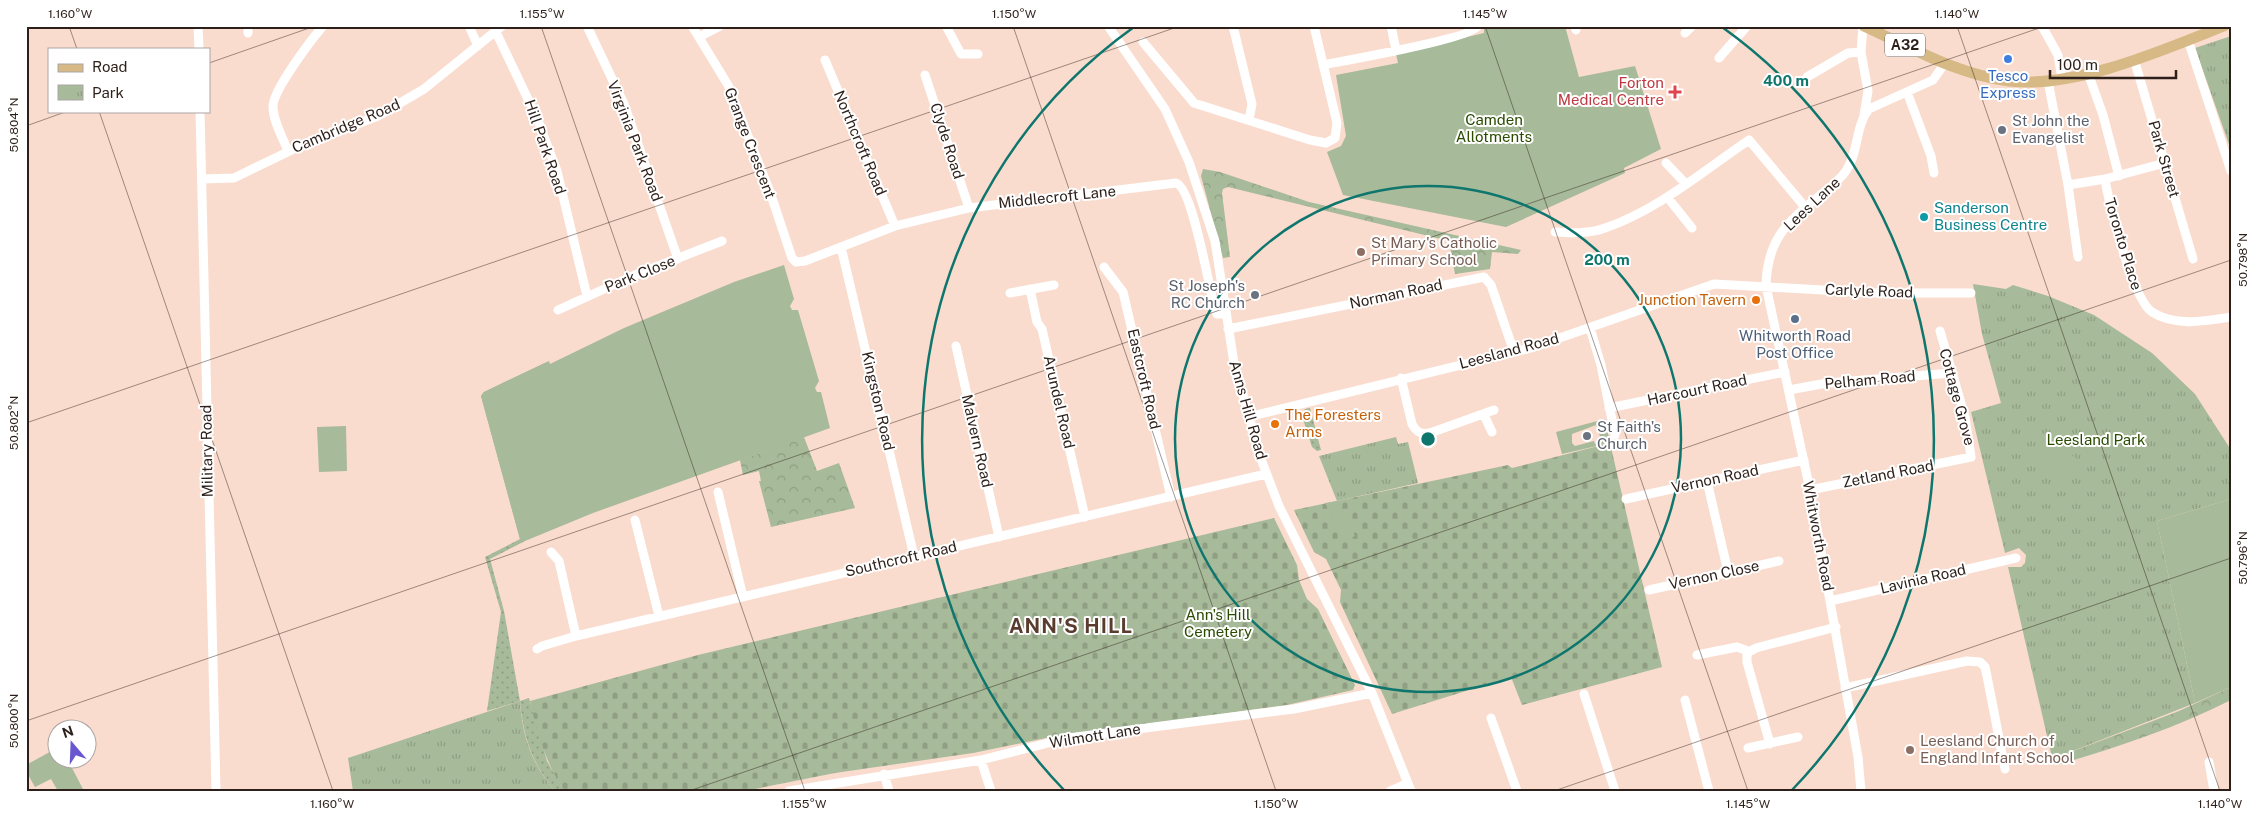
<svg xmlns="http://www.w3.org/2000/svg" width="2257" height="817" font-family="'Public Sans',sans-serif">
	<defs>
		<pattern id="grass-dots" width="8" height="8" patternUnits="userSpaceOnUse" patternTransform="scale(1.25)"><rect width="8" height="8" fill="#a7ba99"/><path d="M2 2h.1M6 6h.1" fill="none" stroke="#909f83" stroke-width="1.8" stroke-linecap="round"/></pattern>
		<pattern id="forest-crowns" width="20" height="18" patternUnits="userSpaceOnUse" patternTransform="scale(1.25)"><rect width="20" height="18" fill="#a7ba99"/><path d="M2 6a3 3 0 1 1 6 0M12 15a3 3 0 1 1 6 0" fill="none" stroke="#909f83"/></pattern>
		<pattern id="cemetery-stones" width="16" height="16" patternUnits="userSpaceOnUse" patternTransform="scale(1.25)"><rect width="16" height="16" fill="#a7ba99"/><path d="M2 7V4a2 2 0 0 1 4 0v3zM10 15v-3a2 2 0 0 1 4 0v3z" fill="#909f83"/></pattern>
		<pattern id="park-tufts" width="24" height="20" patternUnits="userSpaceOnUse" patternTransform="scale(1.25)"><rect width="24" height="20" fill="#a7ba99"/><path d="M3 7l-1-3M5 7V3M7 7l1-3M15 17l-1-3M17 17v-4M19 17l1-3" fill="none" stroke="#909f83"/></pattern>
	</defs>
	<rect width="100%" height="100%" fill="#fadcce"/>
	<path fill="url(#grass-dots)" d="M549 361 485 397 525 541 490 559 504 611 520 701 529 698 547 761 564 791H555C532 764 523 736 520 701L487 711 501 612 485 557 520 539 481 396 484 392Z
		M1310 408 1321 450 1317 451 1312 447 1302 416 1305 409Z"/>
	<path fill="url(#forest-crowns)" d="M1203 169 1220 172 1309 202 1521 250 1518 254 1492 252 1490 269 1455 274 1449 241 1228 187 1223 189 1222 193 1230 257 1223 258 1201 176Z
		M804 437 817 471 839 463 855 508 771 527 759 481H761L759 471 743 475 740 460Z
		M2231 687V700C2175 728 2116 748 2057 765L2055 758 2179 711Z"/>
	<path fill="url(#cemetery-stones)" d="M1610 443 1662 667 1522 705 1511 677 1392 714 1340 602 1341 590 1326 559 1314 552 1294 510 1508 465 1512 468Z
		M1274 518 1297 565 1299 580 1304 592 1307 599 1318 609 1355 685 1353 690 1287 705 1046 738 973 753 835 773 745 791H564C546 763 537 733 530 701L698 655Z"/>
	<path fill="url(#park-tufts)" d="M2231 36V150L2195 48Z
		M1973 284 2006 289 2013 285 2048 296 2094 315 2152 353 2195 394 2231 450V499L2157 521 2195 703 2055 758 2051 753 2008 567H2021L2025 563 2026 555 2019 548 2005 553 1971 412 2001 403 1982 334Z
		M1396 437 1398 444 1408 442 1418 483 1337 501 1319 456Z
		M520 701C522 735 532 765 555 791H353L348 758Z"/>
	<path fill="#a7ba99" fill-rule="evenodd" d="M1484 26H1565L1579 77 1635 66 1661 149 1624 168 1625 173 1506 227 1343 195 1327 152 1341 146 1346 136 1336 75 1398 63 1396 54 1484 33Z
		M784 265 794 299 790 306 792 310H798L819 381 815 388 817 392H821L830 428 593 513 525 541 520 539 481 396 484 392 549 361 550 364 624 328 734 282Z
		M1605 419 1610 443 1562 454 1556 432ZM1596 425 1602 442 1595 444 1594 441 1575 446 1572 443V434Z
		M346 426 347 471 319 472 317 427Z
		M2045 438 2079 460 2065 480 2032 458Z
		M2231 499V687L2195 703 2157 521Z
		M1337 501 1355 536 1344 541 1325 503Z
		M57 748 58 760H73L76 765 72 768 84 791H58L51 779 35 787 26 771V765Z"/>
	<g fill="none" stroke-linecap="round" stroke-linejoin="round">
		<path stroke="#fff" stroke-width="9" d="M198 26 199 49
			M469 26 478 46
			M587 26 624 104 678 259
			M692 26 728 85 770 192 792 258 796 262 805 261 895 226 969 208 1176 183C1193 188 1209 289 1215 309L1217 314H1226
			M946 26 961 54H978
			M1108 26 1165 109 1189 162 1215 241 1234 363 1261 459 1279 506 1372 693 1411 791
			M1233 26 1252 104 1249 120
			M1391 26 1396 50
			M1575 26 1576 30
			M1863 26 1861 52 1868 91 1864 115
			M2042 26 2058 55 2062 79
			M496 32 537 118 557 171 587 296
			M248 33V26
			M1685 33 1692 26
			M699 37 720 26
			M2188 40 2231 171
			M1143 42 1194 103 1310 140 1326 143 1335 138 1337 123 1314 26
			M1719 58 1747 26
			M2134 59 2193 259
			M825 60 895 226
			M1323 65C1343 61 1473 38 1478 26
			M2088 73 2103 115 2119 176
			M925 75 969 208
			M1807 77 1848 53 1861 52
			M2048 81 2068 185 2078 257
			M1907 92 1931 156 1934 173
			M200 111 216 791
			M288 151C283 138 273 121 273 107 272 91 312 39 323 26
			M1666 163 1685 183
			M202 179 234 178 300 146 378 116 424 89 502 26
			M2105 179C2109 204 2133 300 2152 312 2175 327 2206 321 2231 317
			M2068 185 2105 179 2165 163
			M1668 198 1692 228
			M1555 232C1571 233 1589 234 1605 228 1658 210 1703 171 1749 140L1805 207
			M841 247 914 556
			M1104 267 1123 292 1171 497
			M1030 289 1037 322 1042 329 1085 517
			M1010 293 1054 285
			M558 310 635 275 722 241
			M1590 328 1601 365 1615 435
			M1228 329 1484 277 1491 285 1514 352
			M956 346 999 537
			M1401 378 1412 424C1416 432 1421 435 1430 433L1494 410
			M1789 390 1827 383 1952 373
			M1609 408 1785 372
			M1484 415 1492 432
			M1248 417 1531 348 1714 284 1877 293H1971
			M1707 481 1728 572
			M1810 490 1971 457 1965 417 1940 331
			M718 492 743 597
			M1626 499 1804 460
			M635 520 659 616
			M551 552 559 561 576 636
			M1649 590 1779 561
			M1830 601 2016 558
			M537 649 542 646 576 636 1266 474
			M1697 655 1737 647 1748 651
			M1845 688 1967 661 1980 662 1985 667 1987 676 2005 769
			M1584 694 1615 791
			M1685 700 1709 791
			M1491 718 1517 791
			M1770 744 1747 662V653L1756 648 1836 627
			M1748 748 1798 737
			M981 760 991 791
			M2209 762 2214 791
			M884 774 889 791
			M789 791 981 760 1068 738 1294 709 1372 693
			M1390 791 1408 783
			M1861 791 1858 757 1810 490 1766 286C1767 242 1785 223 1818 197 1828 189 1839 181 1846 171 1859 152 1855 126 1869 109L1933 80 1945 63"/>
		<path stroke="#d6b985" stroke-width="11" d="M1864 26C1910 47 1958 75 2009 81 2075 89 2163 50 2224 26"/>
	</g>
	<path fill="none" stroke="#2d1f19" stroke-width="1" stroke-opacity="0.45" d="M69 26 77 49M541 26 805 791M1013 26 1276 791M1485 26 1748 791M1957 26 2220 791M209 63 315 26M99 111 333 791M26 126 68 111M26 423 1180 26M26 721 2045 26M689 791 2231 260M1554 791 2231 558"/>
	<g fill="none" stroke="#0f766e" stroke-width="2.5">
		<circle cx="1428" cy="439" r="253"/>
		<path d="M1064 790A506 506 0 0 1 1134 27M1722 27A506 506 0 0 1 1792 790"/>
	</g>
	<circle fill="#3f7fe0" stroke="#fff" stroke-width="2" cx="2008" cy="59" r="5"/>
	<path fill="#e0444e" stroke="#fff" stroke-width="2" d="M1672.5 84.5h5v5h5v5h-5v5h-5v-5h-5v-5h5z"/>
	<g fill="#6b7280" stroke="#fff" stroke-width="2">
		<circle cx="2002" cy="130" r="5"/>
		<circle cx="1255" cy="295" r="5"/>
		<circle cx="1587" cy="436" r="5"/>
	</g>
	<circle fill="#0f9aa8" stroke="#fff" stroke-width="2" cx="1924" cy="217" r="5"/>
	<g fill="#8d6e63" stroke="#fff" stroke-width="2">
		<circle cx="1361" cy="252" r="5"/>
		<circle cx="1910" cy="750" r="5"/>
	</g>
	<g fill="#e8710a" stroke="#fff" stroke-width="2">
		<circle cx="1756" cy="300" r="5"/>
		<circle cx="1275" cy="424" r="5"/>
	</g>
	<circle fill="#5c6f8a" stroke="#fff" stroke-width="2" cx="1795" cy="319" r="5"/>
	<g text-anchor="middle" stroke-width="4" stroke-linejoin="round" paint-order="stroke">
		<rect fill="#fff" stroke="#6c625e" stroke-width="1" x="1885" y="33.5" width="40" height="23" rx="4"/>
		<g font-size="14" font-weight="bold" fill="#2d1f19">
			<text x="1905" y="50">A32</text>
		</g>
		<g font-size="15" fill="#366cbe" stroke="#fff">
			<text x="2008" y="81">Tesco<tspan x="2008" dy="17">Express</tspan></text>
		</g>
		<g font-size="15" fill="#be3a42" stroke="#fff" text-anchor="end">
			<text x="1664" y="88">Forton<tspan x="1664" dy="17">Medical Centre</tspan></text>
		</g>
		<g font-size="15" fill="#2b4c00" stroke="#fff">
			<text x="1494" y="125">Camden<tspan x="1494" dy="17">Allotments</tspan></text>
			<text x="2096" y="445">Leesland Park</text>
			<text x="1218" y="620">Ann's Hill<tspan x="1218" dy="17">Cemetery</tspan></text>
		</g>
		<g font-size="15" fill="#5b616d" stroke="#fff" text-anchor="start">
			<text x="2012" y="126">St John the<tspan x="2012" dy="17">Evangelist</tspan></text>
			<text x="1245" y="291" text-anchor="end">St Joseph's<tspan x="1245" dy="17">RC Church</tspan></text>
			<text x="1597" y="432">St Faith's<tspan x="1597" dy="17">Church</tspan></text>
		</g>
		<g font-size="15" fill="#2d1f19" stroke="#fff">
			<text transform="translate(346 126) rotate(-23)" y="5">Cambridge Road</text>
			<text transform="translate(635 141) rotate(69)" y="5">Virginia Park Road</text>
			<text transform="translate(947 141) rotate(72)" y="5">Clyde Road</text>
			<text transform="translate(750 143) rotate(69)" y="5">Grange Crescent</text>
			<text transform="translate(860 143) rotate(67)" y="5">Northcroft Road</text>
			<text transform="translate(545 147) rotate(71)" y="5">Hill Park Road</text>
			<text transform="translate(2164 159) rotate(74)" y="5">Park Street</text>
			<text transform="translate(1057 197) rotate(-6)" y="5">Middlecroft Lane</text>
			<text transform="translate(1812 204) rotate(-43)" y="5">Lees Lane</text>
			<text transform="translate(2123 244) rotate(73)" y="5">Toronto Place</text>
			<text transform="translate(640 274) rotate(-22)" y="5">Park Close</text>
			<text transform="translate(1869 291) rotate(2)" y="5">Carlyle Road</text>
			<text transform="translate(1396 294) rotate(-12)" y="5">Norman Road</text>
			<text transform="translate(1509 351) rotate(-15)" y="5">Leesland Road</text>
			<text transform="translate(1144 379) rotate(77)" y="5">Eastcroft Road</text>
			<text transform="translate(1870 380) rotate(-5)" y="5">Pelham Road</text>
			<text transform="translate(1697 390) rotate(-12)" y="5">Harcourt Road</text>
			<text transform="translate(1957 397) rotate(75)" y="5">Cottage Grove</text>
			<text transform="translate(878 401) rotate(77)" y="5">Kingston Road</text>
			<text transform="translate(1059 402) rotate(77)" y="5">Arundel Road</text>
			<text transform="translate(1248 410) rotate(74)" y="5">Anns Hill Road</text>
			<text transform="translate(977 441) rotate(77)" y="5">Malvern Road</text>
			<text transform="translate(207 451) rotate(-91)" y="5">Military Road</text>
			<text transform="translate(1888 474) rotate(-11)" y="5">Zetland Road</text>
			<text transform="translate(1715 479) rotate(-12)" y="5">Vernon Road</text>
			<text transform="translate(1818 536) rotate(79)" y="5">Whitworth Road</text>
			<text transform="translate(901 559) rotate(-13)" y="5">Southcroft Road</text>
			<text transform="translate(1714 575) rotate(-12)" y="5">Vernon Close</text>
			<text transform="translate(1923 579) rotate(-13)" y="5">Lavinia Road</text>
			<text transform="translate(1095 736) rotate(-9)" y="5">Wilmott Lane</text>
		</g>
		<g font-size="15" fill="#0d838f" stroke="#fff" text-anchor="start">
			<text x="1934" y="213">Sanderson<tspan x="1934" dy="17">Business Centre</tspan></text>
		</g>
		<g font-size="15" fill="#785e54" stroke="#fff" text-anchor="start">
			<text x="1371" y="248">St Mary's Catholic<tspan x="1371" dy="17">Primary School</tspan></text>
			<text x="1920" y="746">Leesland Church of<tspan x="1920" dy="17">England Infant School</tspan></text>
		</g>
		<g font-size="15" fill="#c56008" stroke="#fff" text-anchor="end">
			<text x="1746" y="305">Junction Tavern</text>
			<text x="1285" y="420" text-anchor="start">The Foresters<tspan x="1285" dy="17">Arms</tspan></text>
		</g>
		<g font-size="15" fill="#4e5e75" stroke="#fff">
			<text x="1795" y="341">Whitworth Road<tspan x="1795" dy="17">Post Office</tspan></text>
		</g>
		<g font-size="20" font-weight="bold" letter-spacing="1" fill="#5a3c2e" stroke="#fff">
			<text x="1071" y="633">ANN'S HILL</text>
		</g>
	</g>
	<circle cx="1428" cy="439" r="8" fill="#0f766e" stroke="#fff" stroke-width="2.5"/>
	<g font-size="15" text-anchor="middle" font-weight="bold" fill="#0f766e" stroke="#fff" stroke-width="4" stroke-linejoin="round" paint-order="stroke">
		<text x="1786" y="86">400 m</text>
		<text x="1607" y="265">200 m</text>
	</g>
	<rect width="2257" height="817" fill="none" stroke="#ffffff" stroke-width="55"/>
	<rect x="48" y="48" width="162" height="65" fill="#ffffff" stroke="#aba5a3"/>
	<rect x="58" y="64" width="25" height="8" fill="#d6b985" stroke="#aba5a3"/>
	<text x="92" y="72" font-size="15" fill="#2d1f19">Road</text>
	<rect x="58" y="85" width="25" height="15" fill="url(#park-tufts)" stroke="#aba5a3"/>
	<text x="92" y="98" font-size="15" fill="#2d1f19">Park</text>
	<g transform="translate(72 744) rotate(341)"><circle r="24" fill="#ffffff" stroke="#aba5a3"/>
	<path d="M0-4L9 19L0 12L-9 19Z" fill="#6857d1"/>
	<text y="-8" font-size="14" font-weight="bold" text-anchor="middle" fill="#2d1f19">N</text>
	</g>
	<path d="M2050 70v8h126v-8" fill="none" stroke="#2d1f19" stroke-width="2.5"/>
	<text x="2057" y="70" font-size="15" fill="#2d1f19" stroke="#ffffff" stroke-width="4" paint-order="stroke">100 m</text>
	<rect x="28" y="28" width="2202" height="762" fill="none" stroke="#2d1f19" stroke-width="2"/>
	<g font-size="12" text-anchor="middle" fill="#2d1f19">
		<text x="70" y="18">1.160°W</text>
		<text x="542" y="18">1.155°W</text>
		<text x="1014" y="18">1.150°W</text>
		<text x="1485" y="18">1.145°W</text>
		<text x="1957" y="18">1.140°W</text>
		<text transform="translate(14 125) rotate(-90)" y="4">50.804°N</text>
		<text transform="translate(2243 260) rotate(-90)" y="4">50.798°N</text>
		<text transform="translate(14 423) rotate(-90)" y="4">50.802°N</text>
		<text transform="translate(2243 558) rotate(-90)" y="4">50.796°N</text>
		<text transform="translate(14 721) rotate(-90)" y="4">50.800°N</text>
		<text x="332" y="808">1.160°W</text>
		<text x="804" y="808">1.155°W</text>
		<text x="1276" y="808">1.150°W</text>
		<text x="1748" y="808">1.145°W</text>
		<text x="2220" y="808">1.140°W</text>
	</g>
</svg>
